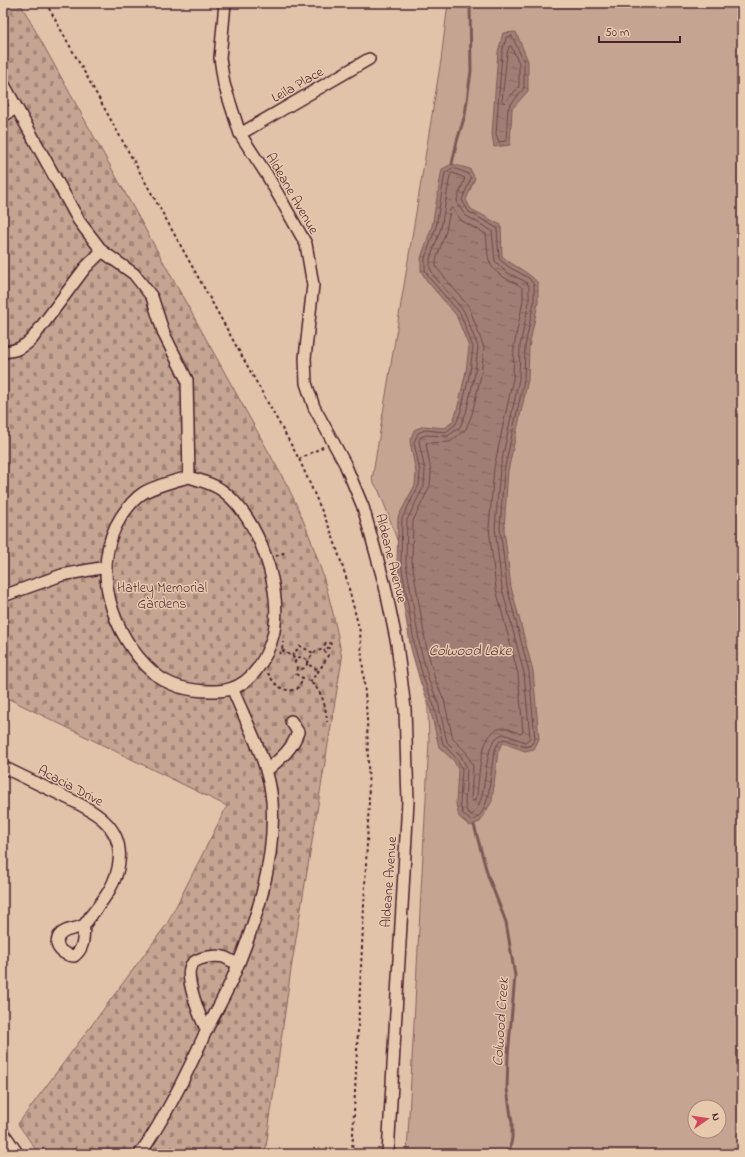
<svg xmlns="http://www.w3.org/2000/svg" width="745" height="1157" font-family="'Indie Flower',sans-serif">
	<defs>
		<pattern id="cemetery-stones" width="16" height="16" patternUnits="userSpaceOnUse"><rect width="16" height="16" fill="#c5a592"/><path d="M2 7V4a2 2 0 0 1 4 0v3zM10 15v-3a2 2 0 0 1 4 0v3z" fill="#a28677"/></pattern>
		<pattern id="water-ripples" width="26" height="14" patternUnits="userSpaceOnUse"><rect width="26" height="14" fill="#a17e74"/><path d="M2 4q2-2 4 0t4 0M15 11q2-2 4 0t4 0" fill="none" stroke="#85675f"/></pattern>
	</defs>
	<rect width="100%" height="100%" fill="#e1c3a9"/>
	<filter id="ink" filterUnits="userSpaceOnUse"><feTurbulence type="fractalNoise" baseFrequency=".025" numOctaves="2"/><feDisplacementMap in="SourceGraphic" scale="8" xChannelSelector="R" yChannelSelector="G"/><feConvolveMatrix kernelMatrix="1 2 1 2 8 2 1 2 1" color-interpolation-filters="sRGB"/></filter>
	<g filter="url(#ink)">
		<path fill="#c5a592" stroke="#88625e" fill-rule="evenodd" d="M448 3H742V1154H407L429 742 427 680 406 566 388 514 379 491 372 480 441 60ZM695 1107H719V1131H695Z"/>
		<path fill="url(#cemetery-stones)" stroke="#88625e" d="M3 3H20L288 487C315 542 332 598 342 659L291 969 265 1154H39L18 1124 167 924 227 806 3 696Z"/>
		<path fill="url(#water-ripples)" stroke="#7e5857" d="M516 32 528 61V91L512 109 510 145 494 147 492 134 498 52 503 33Z
			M452 164 470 169 475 178 466 200 471 209 501 225 502 256C514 267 528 271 538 283V303L529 347 528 380 508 471 504 529 511 587 533 671 539 739 534 749 525 751 503 743 498 751 492 801 480 822 470 826 459 817 456 804 458 770 454 761 439 747 429 704 421 684 411 649 397 564 398 517 415 485 416 473 410 441 414 430 424 426 445 428 453 421 457 410 466 371 469 347 456 315 427 281 421 271V258L432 226 442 169Z"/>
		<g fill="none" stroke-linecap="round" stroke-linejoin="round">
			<path stroke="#6d4548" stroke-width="1" d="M512 36 524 62V88L508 108 506 141 499 142 496 134 502 53 506 38Z
				M511 46 519 63V87L504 103 502 101 507 54 509 47Z
				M453 168 467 173 471 178 462 200 469 212 497 228 499 259 509 267 529 278 534 285V302L525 346 524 380 504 471 500 528 507 587 529 672 535 739 531 745 525 747 505 739C483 742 500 812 471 821L463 814 460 804 462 769 457 759 443 744 433 703 425 683 415 648 401 563 402 518 419 485 420 472 414 442 418 433 425 430 446 432 456 424 461 411 470 372 473 347 460 313 430 279 425 270V258L436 227 445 173Z
				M453 173 465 178 457 200 458 205 465 215 492 231 495 261 506 272 526 282 529 286V302L520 346 519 379 500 469 495 528 502 588 524 673 530 738 525 742 504 734C479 738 492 797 472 815L467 812 465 803 467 768 461 756 447 742 438 702 429 681 420 647 406 563 407 520 424 486 425 471 419 441 421 437 426 435 448 436 460 427 466 413 475 373 478 347 464 311 434 276 430 268V259L441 228 450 176Z
				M452 208 462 221 486 234C489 255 484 267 507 279 512 282 520 284 523 289V301L514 346 513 379 494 468 489 528 496 589 518 674 523 732 521 734C515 732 509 728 503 728 479 729 479 779 477 796L474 801 471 799 473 766 466 752 453 739 444 700 435 679 426 645 412 562 413 521 430 486 431 472 426 443 450 442 466 429 472 414 481 375 484 348 469 307 436 267V260L446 231 450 210Z"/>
			<path stroke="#7e5857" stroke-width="3" d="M452 164 457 141 465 115 471 71 470 3
				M474 825 488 876 506 922 515 976 508 1056 507 1089 512 1123V1138L509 1154"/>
			<g stroke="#4a1f2b" stroke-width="14">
				<path id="minor" d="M225 3 220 58 224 84 240 134 267 175 306 244 313 285 305 358 306 383 314 407 345 464 363 507 385 586 397 644 405 709 408 801 388 1154
					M3 83 79 221 102 251 134 274 152 297 164 334 187 380 189 477
					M3 116 16 108
					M240 134 369 59
					M3 352C15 351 23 348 32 339L85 268 102 251
					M189 477C199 480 211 483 220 489 259 515 286 595 272 639 262 669 244 693 211 691 190 691 170 687 154 673 112 637 89 567 121 517 127 508 134 499 143 493 157 485 174 481 189 477Z
					M3 596 62 575 106 567
					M3 767C20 775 38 784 55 792 85 807 124 821 119 862 117 882 105 898 93 913 90 916 87 922 84 925 76 930 65 928 59 936 53 948 64 955 74 956 85 948 83 937 84 925
					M266 771C280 759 292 750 298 732L291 721
					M207 1030C200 1019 186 980 190 968 193 957 215 955 224 957 228 959 233 962 238 964
					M140 1154C167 1115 187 1074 206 1031 215 1013 225 996 233 977 256 922 276 862 272 801 269 762 247 725 233 690"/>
			</g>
			<g stroke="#4a1f2b" stroke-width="17">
				<path id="major" d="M3 1135 16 1154"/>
			</g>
			<path stroke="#4a1f2b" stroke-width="2" stroke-dasharray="3 3" stroke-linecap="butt" d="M46 3 299 459 332 534 346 577 360 632 367 718 369 802 352 1154
				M299 459 325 446
				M276 556 286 552
				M325 645a3 3 0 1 1 6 0a3 3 0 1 1-6 0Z
				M282 650 296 659
				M279 654 282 650 283 642
				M292 656 300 646 313 653
				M295 663a6 6 0 1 1 12 0a6 6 0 1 1-12 0Z
				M297 668 296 674C300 677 306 679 310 682 323 691 326 708 327 722
				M268 673C273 683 283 694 297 689L301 683 302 678
				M310 682C316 674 324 665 328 655L323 649 313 653 307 664 319 670"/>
			<use href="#minor" stroke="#e7caae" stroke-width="11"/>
			<use href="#major" stroke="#e7caae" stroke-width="14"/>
		</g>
	</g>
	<g text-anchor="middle" stroke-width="3" stroke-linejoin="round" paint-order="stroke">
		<g font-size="14" fill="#4a1f2b" stroke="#e7caae">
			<text transform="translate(297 84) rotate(-30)" y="5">Leila Place</text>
			<text transform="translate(293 193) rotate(60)" y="5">Aldeane Avenue</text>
			<text transform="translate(392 558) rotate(76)" y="5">Aldeane Avenue</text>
			<text transform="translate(71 785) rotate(28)" y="5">Acacia Drive</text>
			<text transform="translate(388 882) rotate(-86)" y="5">Aldeane Avenue</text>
		</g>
		<g font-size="14" fill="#5c333a" stroke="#e7caae">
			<text x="162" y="592">Hatley Memorial<tspan x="162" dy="16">Gardens</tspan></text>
		</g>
		<g font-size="15" font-style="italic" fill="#5b323a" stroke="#e7caae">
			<text x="470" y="655">Colwood Lake</text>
			<text transform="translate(500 1022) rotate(-86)" y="5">Colwood Creek</text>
		</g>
	</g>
	<rect width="745" height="1157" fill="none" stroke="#e7caae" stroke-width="16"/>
	<rect x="8" y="8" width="729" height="1141" fill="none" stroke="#4a1f2b" stroke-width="1.5" filter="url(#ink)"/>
	<g transform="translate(707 1119) rotate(77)"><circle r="19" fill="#e7caae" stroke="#a8867a"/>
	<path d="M0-3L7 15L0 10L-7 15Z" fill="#d1495b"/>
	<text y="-6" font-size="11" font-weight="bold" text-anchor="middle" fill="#4a1f2b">N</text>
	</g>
	<path d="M599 36v6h81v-6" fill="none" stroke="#4a1f2b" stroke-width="2"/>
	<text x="605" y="36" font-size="12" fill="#4a1f2b" stroke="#e7caae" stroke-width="3" paint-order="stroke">50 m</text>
</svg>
